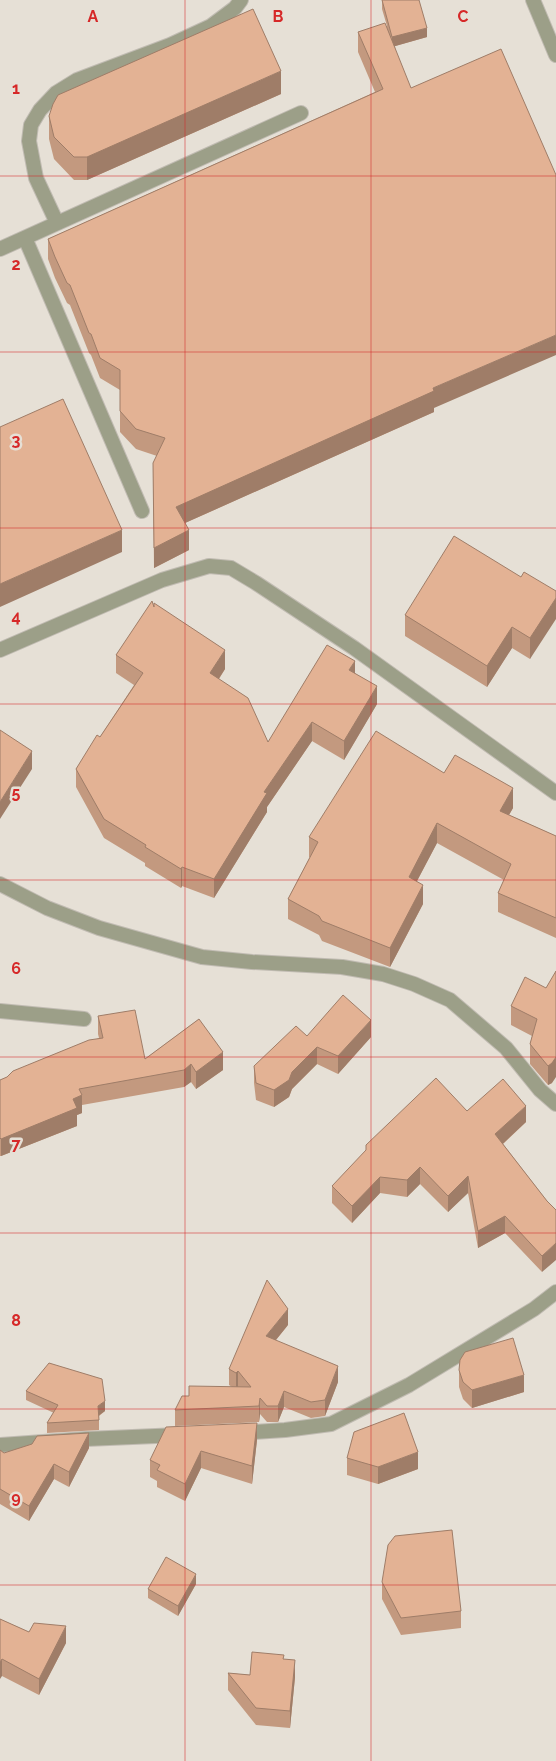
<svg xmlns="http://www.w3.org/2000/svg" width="556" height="1761" font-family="Raleway,sans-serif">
	<rect width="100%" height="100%" fill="#e6e0d6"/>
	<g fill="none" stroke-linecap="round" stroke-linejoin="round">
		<g stroke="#c0bbb2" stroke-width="16">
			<path id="service" d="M57 223 36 178 29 141 31 125 40 110 56 93 77 80 170 45 211 26 235 8 241 0
				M25 238 142 511
				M0 249 301 113"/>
		</g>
		<g stroke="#c0bbb2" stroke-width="16">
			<path id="minor" d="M533 0 556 55
				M0 650 162 580 209 566 231 568 256 583 354 648 556 793
				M0 884 47 908 99 928 202 957 252 962 342 967 383 974 414 984 450 1000 506 1048 540 1090 556 1104
				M0 1011 84 1019
				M238 1433 285 1430 331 1424 409 1385 534 1309 556 1292
				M0 1445 86 1439 179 1435"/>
		</g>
		<use href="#service" stroke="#9c9f88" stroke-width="14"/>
		<use href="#minor" stroke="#9c9f88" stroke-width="14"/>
	</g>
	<path fill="#c3997f" d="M382 0 427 37 395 46 434 412 185 523 189 550 154 568 153 463 157 456 136 449 120 432V390L100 378 91 355 89 353 70 305 67 303 55 278 48 259V239L375 92 358 52V32L387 26 382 9Z
		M281 94 87 180H74L54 159 49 139V116Z
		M521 577 556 591 530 659 512 648 487 687 405 636V615Z
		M154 607 225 669 219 679 268 742 355 673 377 704 344 760 312 741 267 807V812L214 898 182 886 181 888 145 866V863L104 838 76 787V769L100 737 134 685 116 673V655Z
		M444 773 513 808 509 815 556 836V938L498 912V893L504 880 437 843 417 881 423 904 390 967 322 941 319 935 288 919V899L310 857H309V837Z
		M546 988 552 1083 548 1085 530 1064V1044L532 1036 511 1025V1006Z
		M98 1016 145 1059 199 1019 223 1070 196 1089 191 1082 184 1087 82 1105V1113L77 1115V1126L1 1156H0V1080L99 1038 98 1034Z
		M307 1036 371 1037 338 1074 317 1064 292 1089 289 1097 274 1107 256 1100 254 1083V1066Z
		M467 1111 526 1122 503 1144 547 1201 542 1272 505 1233 478 1248 468 1193 448 1212 420 1184 407 1197 380 1193 352 1223 332 1203V1186Z
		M288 1325 276 1340 338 1382 325 1416 311 1418 284 1407 278 1422H267L260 1414 259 1422 175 1426V1410L189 1396 232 1387 229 1385V1369Z
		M459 1370 524 1392 472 1408 463 1399 459 1387Z
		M26 1391 105 1411 99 1416V1430L47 1433V1423L54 1413 26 1400Z
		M257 1440 252 1484 201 1468 185 1501 157 1487V1481L150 1477V1460Z
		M89 1448 69 1487 54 1479 29 1521 0 1504V1450L4 1453Z
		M347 1458 418 1469 378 1484 347 1475Z
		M382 1582 461 1611V1628L401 1635 382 1599Z
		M196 1584 178 1616 148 1598V1589Z
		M0 1619 29 1632 66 1643 39 1695 2 1676Z
		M284 1659 295 1677 290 1728 256 1725 228 1690V1673L250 1675Z"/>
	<path fill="#9f7d68" d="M427 28V37L392 47V37Z
		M281 71V94L87 180V157Z
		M556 335V355L434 408V412L176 527V507L433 388Z
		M122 530V552L0 607V584Z
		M189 530V550L154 568V548Z
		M556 598V619L530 659V638Z
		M512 627V648L487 687V666Z
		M225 650V669L210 692V673Z
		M355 661V680L349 670Z
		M377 686V704L344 760V741Z
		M312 722V741L267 807V812L214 898V879L264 792Z
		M32 751V769L0 819V802Z
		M513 788V808L500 830V811Z
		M437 823V843L409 896V877Z
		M182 867V886L181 888V869Z
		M423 885V904L390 967V948Z
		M371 1020V1037L338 1074V1056Z
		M317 1047V1064L292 1089 289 1097 274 1107V1090Z
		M223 1052V1070L196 1089V1072Z
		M556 1057V1077L552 1083 548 1085V1066Z
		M191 1064V1082L184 1087V1070Z
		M82 1095V1113L77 1115V1126L1 1156V1139L73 1099Z
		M526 1106V1122L495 1151V1134Z
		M420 1167V1184L407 1197V1180Z
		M468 1176V1193L448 1212V1196Z
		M380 1177V1193L352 1223V1206Z
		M505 1216V1233L478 1248V1231Z
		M556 1243V1260L542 1272V1256Z
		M288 1309V1325L266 1352V1336Z
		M338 1366V1382L325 1416V1400Z
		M238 1371V1387L236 1389V1373Z
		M524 1375V1392L472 1408V1390Z
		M284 1391V1407L278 1422V1406Z
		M260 1398V1414L259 1422V1406Z
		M105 1401V1411L98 1416V1406Z
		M257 1423V1440L252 1484V1466Z
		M89 1433V1448L69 1487V1472Z
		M201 1451V1468L185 1501V1484Z
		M418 1452V1469L378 1484V1467Z
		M54 1464V1479L29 1521V1506Z
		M196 1574V1584L178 1616V1606Z
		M66 1626V1643L39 1695V1679Z
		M2 1659V1676L0 1679V1662Z
		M295 1660V1677L290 1728V1711Z"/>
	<path fill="#e3b294" stroke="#9f7d68" d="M382 0H419L427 28 392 37Z
		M253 9 281 71 87 157H74L54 137 49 116 53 104 58 95Z
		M385 23 411 88 501 49 556 175V335L433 388 434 391 176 507 189 530 154 548 153 463 165 438 136 429 120 411V370L100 358 91 334 89 333 70 285 67 283 55 257 48 239 383 89 358 32Z
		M63 399 122 530 0 584V427Z
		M454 536 521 577 524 572 556 591V598L530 638 512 627 487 666 405 615Z
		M152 601 154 607V603L225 650 210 673 248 698 268 742 327 645 355 661 349 670 377 686 344 741 312 722 264 792 267 793 214 879 182 867 181 869 145 847 146 845 104 819 76 769 97 735 100 737 143 673 116 655Z
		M0 730 32 751 0 802Z
		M376 731 444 773 455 755 513 788 500 811 556 836V918L498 893 511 864 437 823 409 877 423 885 390 948 322 921 319 916 288 899 318 842 309 837Z
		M556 971V1057L552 1063 548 1066 530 1044 537 1019 511 1006 525 977 546 988Z
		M343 995 371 1020 338 1056 317 1047 292 1072 289 1080 274 1090 256 1083 254 1066 296 1026 307 1036Z
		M135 1010 145 1059 199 1019 223 1052 196 1072 191 1064 184 1070 79 1089 82 1095 73 1099 77 1108 1 1139 0 1138V1080L7 1077 13 1071 89 1040 103 1038 98 1016Z
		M436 1078 467 1111 503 1079 526 1106 495 1134 547 1201 556 1210V1243L542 1256 505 1216 478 1231 468 1176 448 1196 420 1167 407 1180 380 1177 352 1206 332 1186 366 1150V1145Z
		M267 1280 288 1309 266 1336 338 1366 325 1400 311 1402 284 1391 278 1406H267L260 1398 259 1406 175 1410 182 1396H189V1386L251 1387 238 1371 236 1373 229 1369Z
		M513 1338 524 1375 472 1390 463 1382 459 1370 460 1360 465 1352Z
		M49 1363 102 1379 105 1401 98 1406 99 1420 47 1423 58 1405 26 1391Z
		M404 1413 418 1452 378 1467 347 1458 354 1432Z
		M257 1423 252 1466 201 1451 185 1484 157 1470 160 1465 150 1460 166 1427Z
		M89 1433 69 1472 54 1464 29 1506 0 1489V1450L4 1453 32 1444 37 1436Z
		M452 1530 461 1611 401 1618 382 1582 388 1545 395 1536Z
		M166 1557 196 1574 178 1606 148 1589Z
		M0 1619 29 1632 34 1623 66 1626 39 1679 2 1659 0 1662Z
		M252 1652 284 1655 283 1659 295 1660 290 1711 256 1708 228 1673 250 1675Z"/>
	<path fill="none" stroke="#d62828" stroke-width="1" stroke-opacity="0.55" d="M185 0V1761M371 0V1761M0 176H556M0 352H556M0 528H556M0 704H556M0 880H556M0 1057H556M0 1233H556M0 1409H556M0 1585H556"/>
	<g font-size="16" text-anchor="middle" font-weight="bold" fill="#d62828" stroke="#e6e0d6" stroke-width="5" stroke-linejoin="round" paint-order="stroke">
		<text x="93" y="22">A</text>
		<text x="278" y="22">B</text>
		<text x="463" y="22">C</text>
		<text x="16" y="94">1</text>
		<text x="16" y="270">2</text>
		<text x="16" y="446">3</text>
		<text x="16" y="622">4</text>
		<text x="16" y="798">5</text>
		<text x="16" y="974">6</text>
		<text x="16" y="1150">7</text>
		<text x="16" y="1326">8</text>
		<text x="16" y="1503">9</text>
	</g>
</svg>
